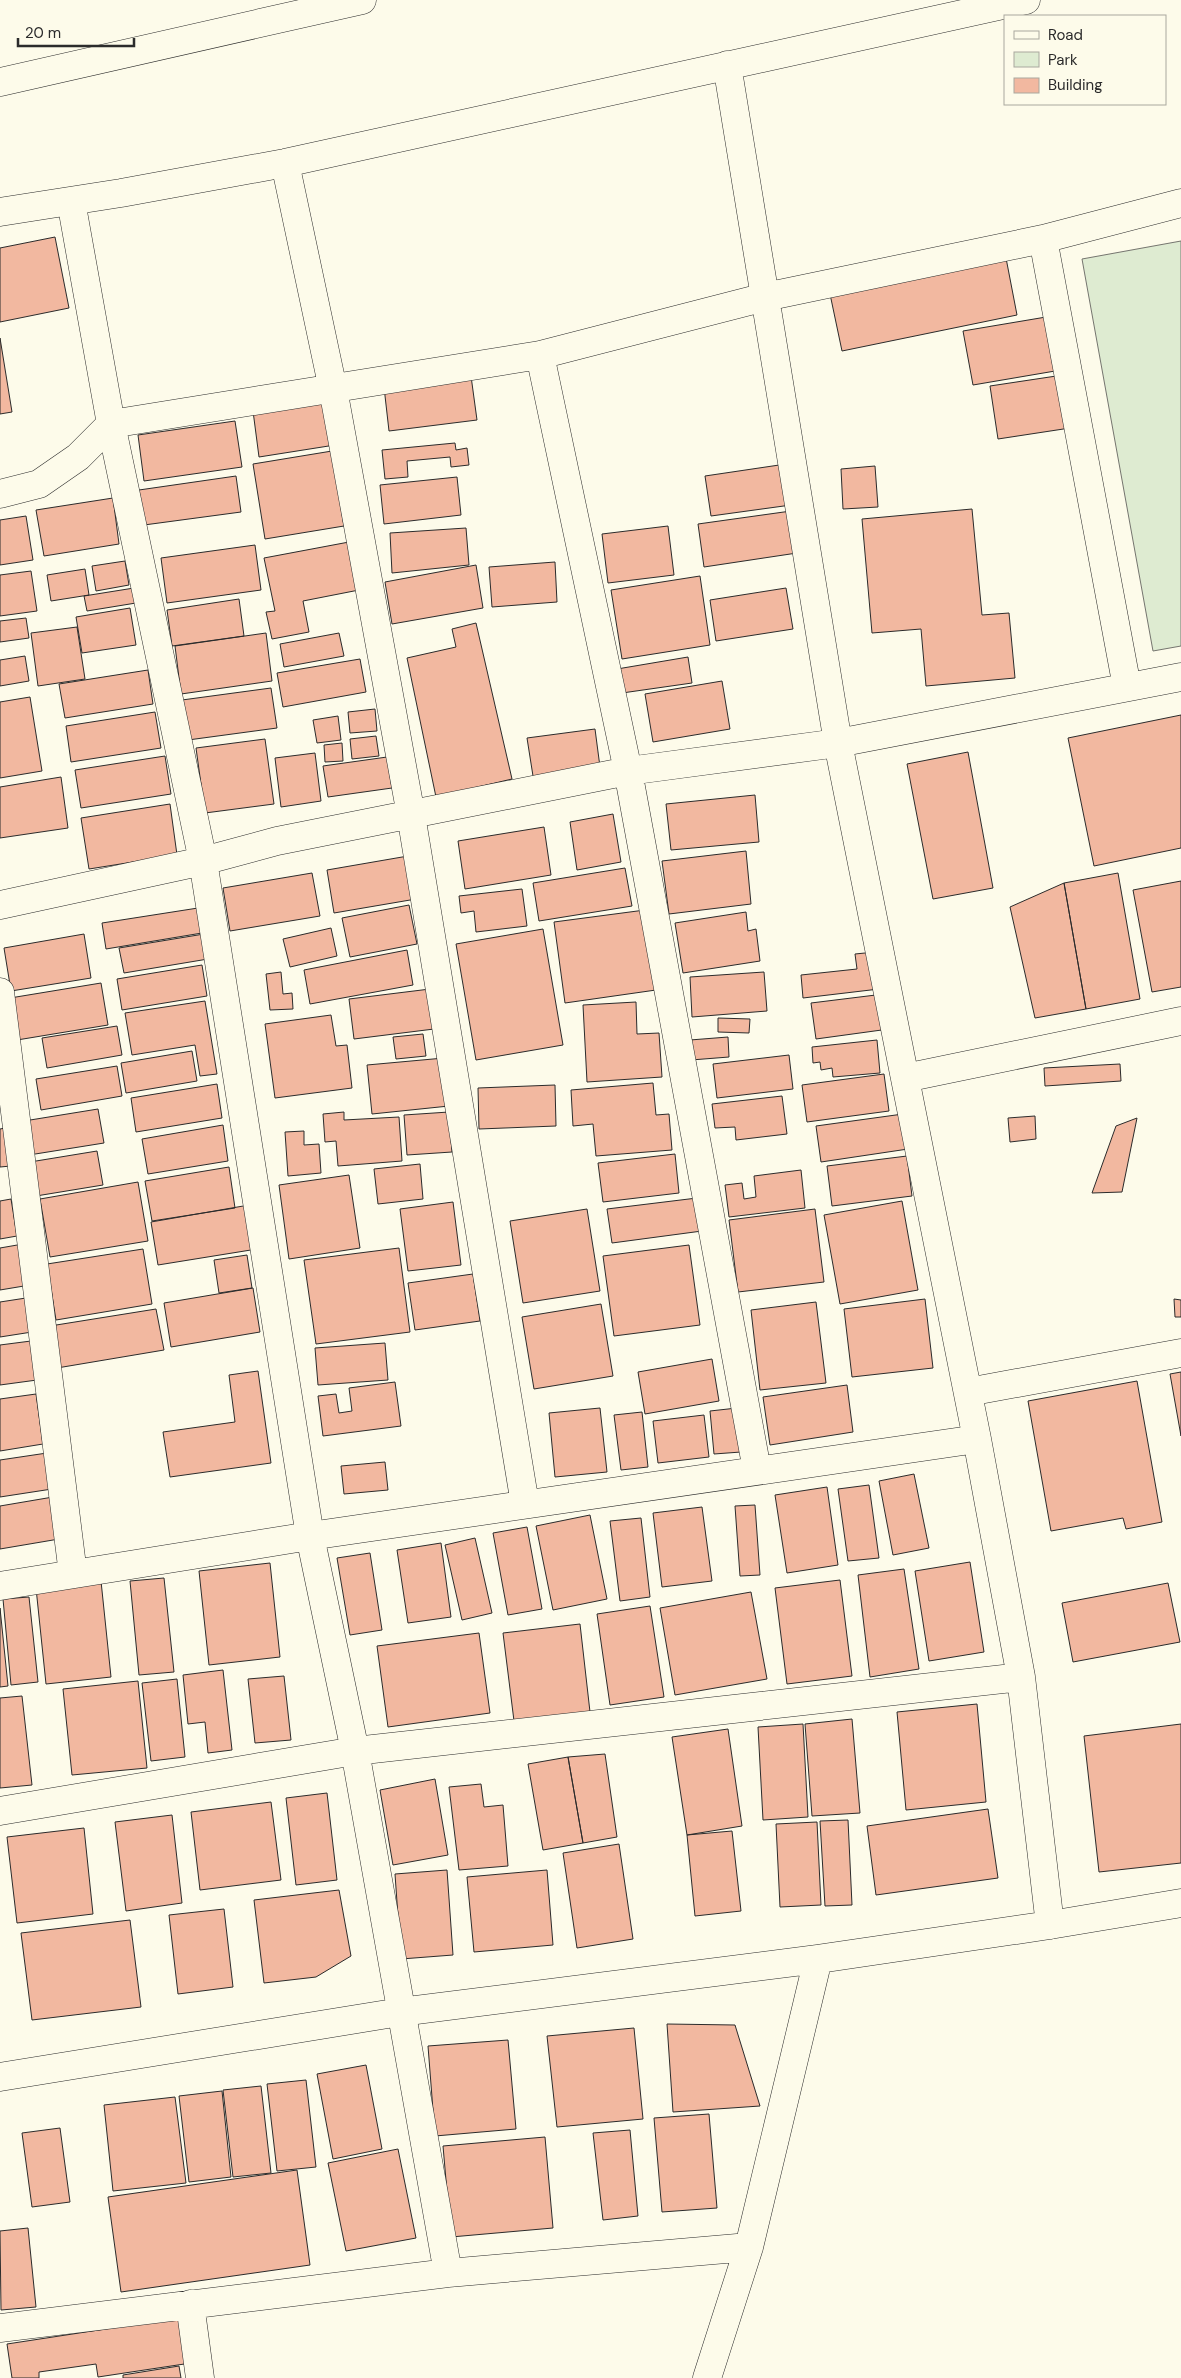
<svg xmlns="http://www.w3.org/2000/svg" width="1181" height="2378" font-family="'DM Sans',sans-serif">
	<rect width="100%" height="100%" fill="#fdfbea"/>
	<path fill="#deebd1" stroke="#74746e" d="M1181 241V646L1153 651 1082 259Z"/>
	<path fill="#f2b8a0" stroke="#2b2b2b" d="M55 237 69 308 0 322V248Z
		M1006 258 1017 315 842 351 830 294Z
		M1052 316 1061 370 973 385 963 331Z
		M0 338 12 412 0 414Z
		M1063 375 1070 428 998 439 990 386Z
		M471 376 477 420 389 431 384 387Z
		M328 400 335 445 259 457 253 411Z
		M235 421 242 467 144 481 138 435Z
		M455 443 456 450 467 448 469 465 451 467 450 457 407 461 408 477 385 479 382 450Z
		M332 451 344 526 265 539 253 464Z
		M786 464 791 505 711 516 705 476Z
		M875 466 878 507 843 509 841 469Z
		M236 476 241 512 144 525 139 490Z
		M457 477 461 515 384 524 380 485Z
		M113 498 119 544 44 556 36 510Z
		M972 509 982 615 1009 613 1015 678 926 686 921 629 872 633 862 519Z
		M791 511 797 553 704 567 698 524Z
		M26 516 33 560 0 565V520Z
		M668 526 674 575 608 583 602 534Z
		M466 528 469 565 392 573 390 533Z
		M349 542 359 590 303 601 309 632 272 639 266 612 275 611 264 558Z
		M255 545 261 590 167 603 161 558Z
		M125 561 129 585 96 591 92 566Z
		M555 562 557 602 492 607 489 567Z
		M476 565 483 608 392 624 385 582Z
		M85 569 89 595 51 601 47 575Z
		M31 571 37 611 0 616V575Z
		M700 576 710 645 622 659 611 590Z
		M134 588 136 603 87 611 84 596Z
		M786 588 793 629 716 641 710 600Z
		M239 599 244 636 172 646 167 610Z
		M130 608 136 645 82 653 76 617Z
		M26 618 29 638 0 642V621Z
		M476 623 512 779 436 797 407 658 456 647 452 629Z
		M77 627 85 679 38 686 31 633Z
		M266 633 272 681 181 694 175 646Z
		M339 633 344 656 284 667 280 644Z
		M25 656 29 681 0 686V660Z
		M688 657 692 683 622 693 617 669Z
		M360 659 366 692 283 707 277 673Z
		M148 670 153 704 65 718 59 684Z
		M722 681 730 729 653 742 645 694Z
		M271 688 277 728 188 740 182 700Z
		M30 697 42 771 0 778V702Z
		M375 709 377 731 350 733 348 712Z
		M155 712 161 748 71 762 66 726Z
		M1181 715V848L1094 866 1068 738Z
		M338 716 341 740 317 743 313 720Z
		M595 729 600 767 533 776 527 738Z
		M376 736 379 756 352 759 350 739Z
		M265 739 274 804 205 813 196 748Z
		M342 743 343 761 325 762 324 745Z
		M968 752 993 888 933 899 907 764Z
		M315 753 321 801 281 807 275 758Z
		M165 756 171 794 81 808 75 770Z
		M387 757 392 788 328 797 323 766Z
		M61 777 68 828 0 838V787Z
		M755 795 759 842 671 850 666 804Z
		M170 804 177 855 89 869 81 818Z
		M613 814 621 862 577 870 570 822Z
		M544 827 551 875 465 889 458 841Z
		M746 851 751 904 669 914 662 861Z
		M408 856 416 899 334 913 327 870Z
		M625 868 632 906 539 921 533 883Z
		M312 873 320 916 230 931 223 888Z
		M1118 873 1140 999 1086 1009 1064 883Z
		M1181 881V987L1152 992 1133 890Z
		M1064 883 1086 1009 1035 1018 1010 907Z
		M522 889 527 926 476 932 474 911 461 913 459 896Z
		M409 905 417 944 350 957 342 918Z
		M198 908 202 933 106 949 102 923Z
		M645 910 656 990 565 1003 554 922Z
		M746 912 748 931 756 929 760 961 683 973 675 923Z
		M331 928 337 956 290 967 283 939Z
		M543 929 563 1045 476 1060 456 944Z
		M84 934 91 978 11 991 4 948Z
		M204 934 208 959 124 973 119 948Z
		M407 950 413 985 310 1004 304 970Z
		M875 952 879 989 803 998 801 975 857 969 855 954Z
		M202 965 207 996 122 1010 117 979Z
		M281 972 283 994 292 993 293 1009 270 1010 266 974Z
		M764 972 767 1011 692 1017 690 977Z
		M101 983 108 1025 17 1040 10 998Z
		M430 989 434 1029 354 1039 349 999Z
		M884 994 889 1029 816 1039 811 1003Z
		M205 1001 217 1074 200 1076 195 1045 132 1055 125 1013Z
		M636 1002 637 1034 659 1033 662 1077 587 1082 583 1005Z
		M331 1015 336 1046 347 1045 352 1088 275 1098 265 1024Z
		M718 1018 750 1019 749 1033 718 1032Z
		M117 1026 122 1055 47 1068 42 1038Z
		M423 1034 426 1056 396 1059 393 1037Z
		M728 1037 729 1057 691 1060 690 1040Z
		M877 1040 880 1073 833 1077 832 1068 821 1070 820 1062 813 1063 812 1047Z
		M192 1051 197 1081 126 1093 121 1063Z
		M789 1055 793 1089 717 1098 713 1064Z
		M444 1058 449 1106 372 1114 367 1065Z
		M1120 1064 1121 1081 1045 1086 1044 1068Z
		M117 1066 122 1096 41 1110 36 1079Z
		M884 1074 889 1111 807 1122 802 1085Z
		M653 1083 656 1115 669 1114 672 1150 596 1156 593 1124 573 1126 571 1090Z
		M217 1084 222 1118 136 1132 131 1098Z
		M555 1085 556 1126 479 1129 478 1088Z
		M782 1096 787 1134 736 1140 735 1127 715 1128 712 1104Z
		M98 1109 104 1143 29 1155 24 1121Z
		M344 1112V1120L399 1117 402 1161 338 1166 336 1141 325 1142 323 1114Z
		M449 1112 452 1152 407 1155 404 1115Z
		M903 1114 908 1149 821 1162 816 1126Z
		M1035 1116 1036 1139 1010 1142 1008 1118Z
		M1137 1118 1122 1192 1092 1193 1116 1126Z
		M223 1125 228 1161 148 1174 142 1139Z
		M5 1128 11 1166 0 1167V1129Z
		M304 1131V1145L319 1144 321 1173 288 1176 285 1132Z
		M97 1151 103 1185 36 1196 30 1162Z
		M675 1154 679 1193 603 1202 598 1163Z
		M907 1156 912 1196 832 1206 827 1166Z
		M420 1164 423 1199 378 1204 374 1169Z
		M229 1167 235 1208 152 1221 145 1181Z
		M801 1170 805 1208 729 1217 725 1185 742 1183 744 1199 756 1197 754 1176Z
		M349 1175 360 1248 289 1259 279 1185Z
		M138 1182 148 1241 50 1257 40 1199Z
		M697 1198 702 1231 612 1243 607 1209Z
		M11 1199 17 1236 0 1239V1201Z
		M902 1201 918 1290 840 1304 824 1215Z
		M453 1202 461 1265 408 1271 400 1209Z
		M249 1205 257 1249 158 1265 151 1222Z
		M587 1209 600 1291 523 1303 510 1221Z
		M815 1209 824 1282 738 1292 729 1220Z
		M23 1244 30 1285 0 1290V1248Z
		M689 1245 700 1325 614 1336 603 1256Z
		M399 1248 410 1332 316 1344 304 1260Z
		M143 1249 152 1304 56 1320 47 1264Z
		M247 1255 252 1288 219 1293 214 1260Z
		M473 1274 480 1321 415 1330 408 1283Z
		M253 1288 260 1332 171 1347 164 1303Z
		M26 1298 32 1332 0 1337V1302Z
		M925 1299 933 1368 852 1377 844 1309Z
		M1174 1299 1181 1300V1317H1175Z
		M816 1302 826 1383 760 1390 751 1310Z
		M601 1304 613 1376 534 1389 522 1317Z
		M156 1309 164 1350 57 1368 50 1326Z
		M31 1341 37 1380 0 1385V1345Z
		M385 1343 388 1380 318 1385 315 1348Z
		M712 1359 719 1401 645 1414 638 1372Z
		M258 1371 271 1463 170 1477 163 1432 235 1422 229 1375Z
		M1181 1372V1436L1170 1374Z
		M1137 1381 1162 1522 1126 1529 1123 1518 1051 1531 1028 1401Z
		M395 1382 401 1426 323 1436 318 1396 336 1394 339 1413 352 1411 349 1388Z
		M847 1385 853 1432 770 1445 763 1397Z
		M36 1394 43 1444 0 1451V1399Z
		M600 1408 607 1472 555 1477 549 1413Z
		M737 1408 741 1452 714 1454 710 1411Z
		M642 1412 648 1467 621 1470 614 1415Z
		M704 1415 709 1457 658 1463 653 1421Z
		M47 1453 52 1489 0 1497V1460Z
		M385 1462 388 1490 344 1494 341 1466Z
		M914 1474 929 1548 893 1555 879 1481Z
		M869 1485 879 1558 848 1561 838 1489Z
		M827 1487 838 1565 787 1573 775 1495Z
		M53 1497 59 1539 0 1549V1506Z
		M755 1505 760 1575 740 1576 735 1506Z
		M702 1507 712 1581 662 1587 653 1513Z
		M590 1515 607 1599 553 1610 536 1526Z
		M641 1518 650 1597 620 1601 610 1521Z
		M527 1527 542 1609 508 1615 493 1533Z
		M475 1538 492 1613 462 1620 445 1545Z
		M441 1543 451 1617 408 1623 397 1550Z
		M370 1553 382 1630 350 1635 337 1558Z
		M970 1562 984 1652 929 1661 915 1571Z
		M270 1563 280 1657 209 1665 199 1571Z
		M904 1569 919 1669 870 1677 858 1575Z
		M164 1578 174 1672 139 1675 130 1581Z
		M840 1580 852 1676 787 1684 775 1588Z
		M101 1581 111 1677 46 1684 36 1588Z
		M1168 1583 1180 1642 1073 1662 1062 1603Z
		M751 1592 767 1679 675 1695 660 1608Z
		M29 1597 38 1682 11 1685 3 1599Z
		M650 1606 664 1697 610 1705 597 1614Z
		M0 1608 8 1686 0 1687Z
		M580 1624 590 1712 514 1721 503 1633Z
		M479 1633 490 1713 388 1727 377 1646Z
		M223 1670 232 1750 208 1753 205 1722 188 1724 183 1675Z
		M284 1676 291 1740 255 1743 248 1679Z
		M177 1679 185 1757 151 1761 142 1683Z
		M138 1681 147 1768 72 1775 63 1689Z
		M22 1696 32 1785 0 1788V1698Z
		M977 1704 986 1802 906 1810 897 1712Z
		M852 1719 860 1813 812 1816 805 1724Z
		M803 1724 808 1817 763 1820 758 1727Z
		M1181 1724V1863L1099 1872 1084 1736Z
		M728 1729 742 1826 687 1835 672 1737Z
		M605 1754 617 1837 583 1843 568 1757Z
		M568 1757 583 1843 543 1850 528 1764Z
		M435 1779 448 1855 393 1865 380 1790Z
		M481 1784 484 1807 503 1805 508 1866 459 1870 449 1787Z
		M327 1793 337 1880 296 1885 286 1798Z
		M271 1802 281 1880 200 1890 191 1812Z
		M988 1809 998 1878 876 1895 867 1826Z
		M172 1815 182 1903 126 1911 115 1822Z
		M848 1820 852 1905 825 1906 820 1821Z
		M817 1822 821 1905 780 1907 776 1824Z
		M84 1828 93 1914 17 1923 7 1837Z
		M732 1831 741 1911 695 1916 687 1835Z
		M619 1844 633 1939 577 1948 563 1853Z
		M447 1870 453 1955 401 1959 395 1874Z
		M547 1870 553 1945 474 1952 467 1877Z
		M339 1890 351 1956 316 1977 264 1983 254 1900Z
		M224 1909 233 1987 178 1994 169 1915Z
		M130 1920 141 2007 32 2020 21 1933Z
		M667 2024 735 2025 760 2106 673 2112Z
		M634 2028 643 2119 557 2127 547 2036Z
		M508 2040 516 2129 435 2136 428 2046Z
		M366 2065 382 2149 333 2159 317 2074Z
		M306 2080 316 2167 277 2171 267 2084Z
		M261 2086 271 2173 233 2177 223 2090Z
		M222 2091 231 2177 189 2182 179 2096Z
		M175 2097 186 2183 113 2191 104 2105Z
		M709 2114 717 2208 662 2212 654 2118Z
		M60 2128 70 2202 32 2207 22 2133Z
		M630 2130 638 2216 603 2220 593 2133Z
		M545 2137 553 2228 451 2237 443 2146Z
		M398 2149 416 2238 346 2251 328 2163Z
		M297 2170 310 2265 121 2292 108 2197Z
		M28 2228 36 2307 1 2310 0 2231Z
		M184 2317 191 2363 98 2377 96 2364 39 2372V2378H12L7 2344Z
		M179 2366 181 2378H123V2375Z"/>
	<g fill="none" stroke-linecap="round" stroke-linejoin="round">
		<g stroke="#2b2b2b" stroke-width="29">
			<path id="minor" d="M727 65 838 743 977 1439 1021 1677 1050 1925
				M285 163 333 389 411 815 525 1504
				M71 201 111 424 203 861 310 1536 355 1751 448 2273
				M0 212 121 193 285 163 1026 0
				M1043 239 1127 687
				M540 355 628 771 757 1470
				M0 494 39 484 78 457 111 424 540 355 765 297 1043 239 1181 203
				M0 905 203 861 277 841 628 771 838 743 1181 677
				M0 992 73 1574
				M905 1078 1181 1021
				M968 1392 1181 1353
				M0 1586 310 1536 977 1439
				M0 1811 355 1751 1021 1677
				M0 2077 400 2012 818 1959 1050 1925 1181 1903
				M190 2304 200 2378
				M0 2328 448 2273 749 2247
				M707 2378 749 2247 818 1959"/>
		</g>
		<g stroke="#2b2b2b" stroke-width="29">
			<path id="highway" d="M0 82 362 0"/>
		</g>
		<use href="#minor" stroke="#fdfbea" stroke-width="28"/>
		<use href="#highway" stroke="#fdfbea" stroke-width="28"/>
	</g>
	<rect x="1004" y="15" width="162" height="90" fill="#fdfbea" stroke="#a9a89e"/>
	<rect x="1014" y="31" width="25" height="8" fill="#fdfbea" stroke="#a9a89e"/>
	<text x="1048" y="40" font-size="15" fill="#2b2b2b">Road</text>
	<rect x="1014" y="52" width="25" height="15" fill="#deebd1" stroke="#a9a89e"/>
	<text x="1048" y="65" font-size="15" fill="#2b2b2b">Park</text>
	<rect x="1014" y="78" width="25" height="15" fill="#f2b8a0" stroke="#a9a89e"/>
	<text x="1048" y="90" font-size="15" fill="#2b2b2b">Building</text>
	<path d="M18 38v8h116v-8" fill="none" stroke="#2b2b2b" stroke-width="2.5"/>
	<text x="25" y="38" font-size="15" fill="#2b2b2b" stroke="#fdfbea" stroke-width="4" paint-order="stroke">20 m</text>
</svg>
